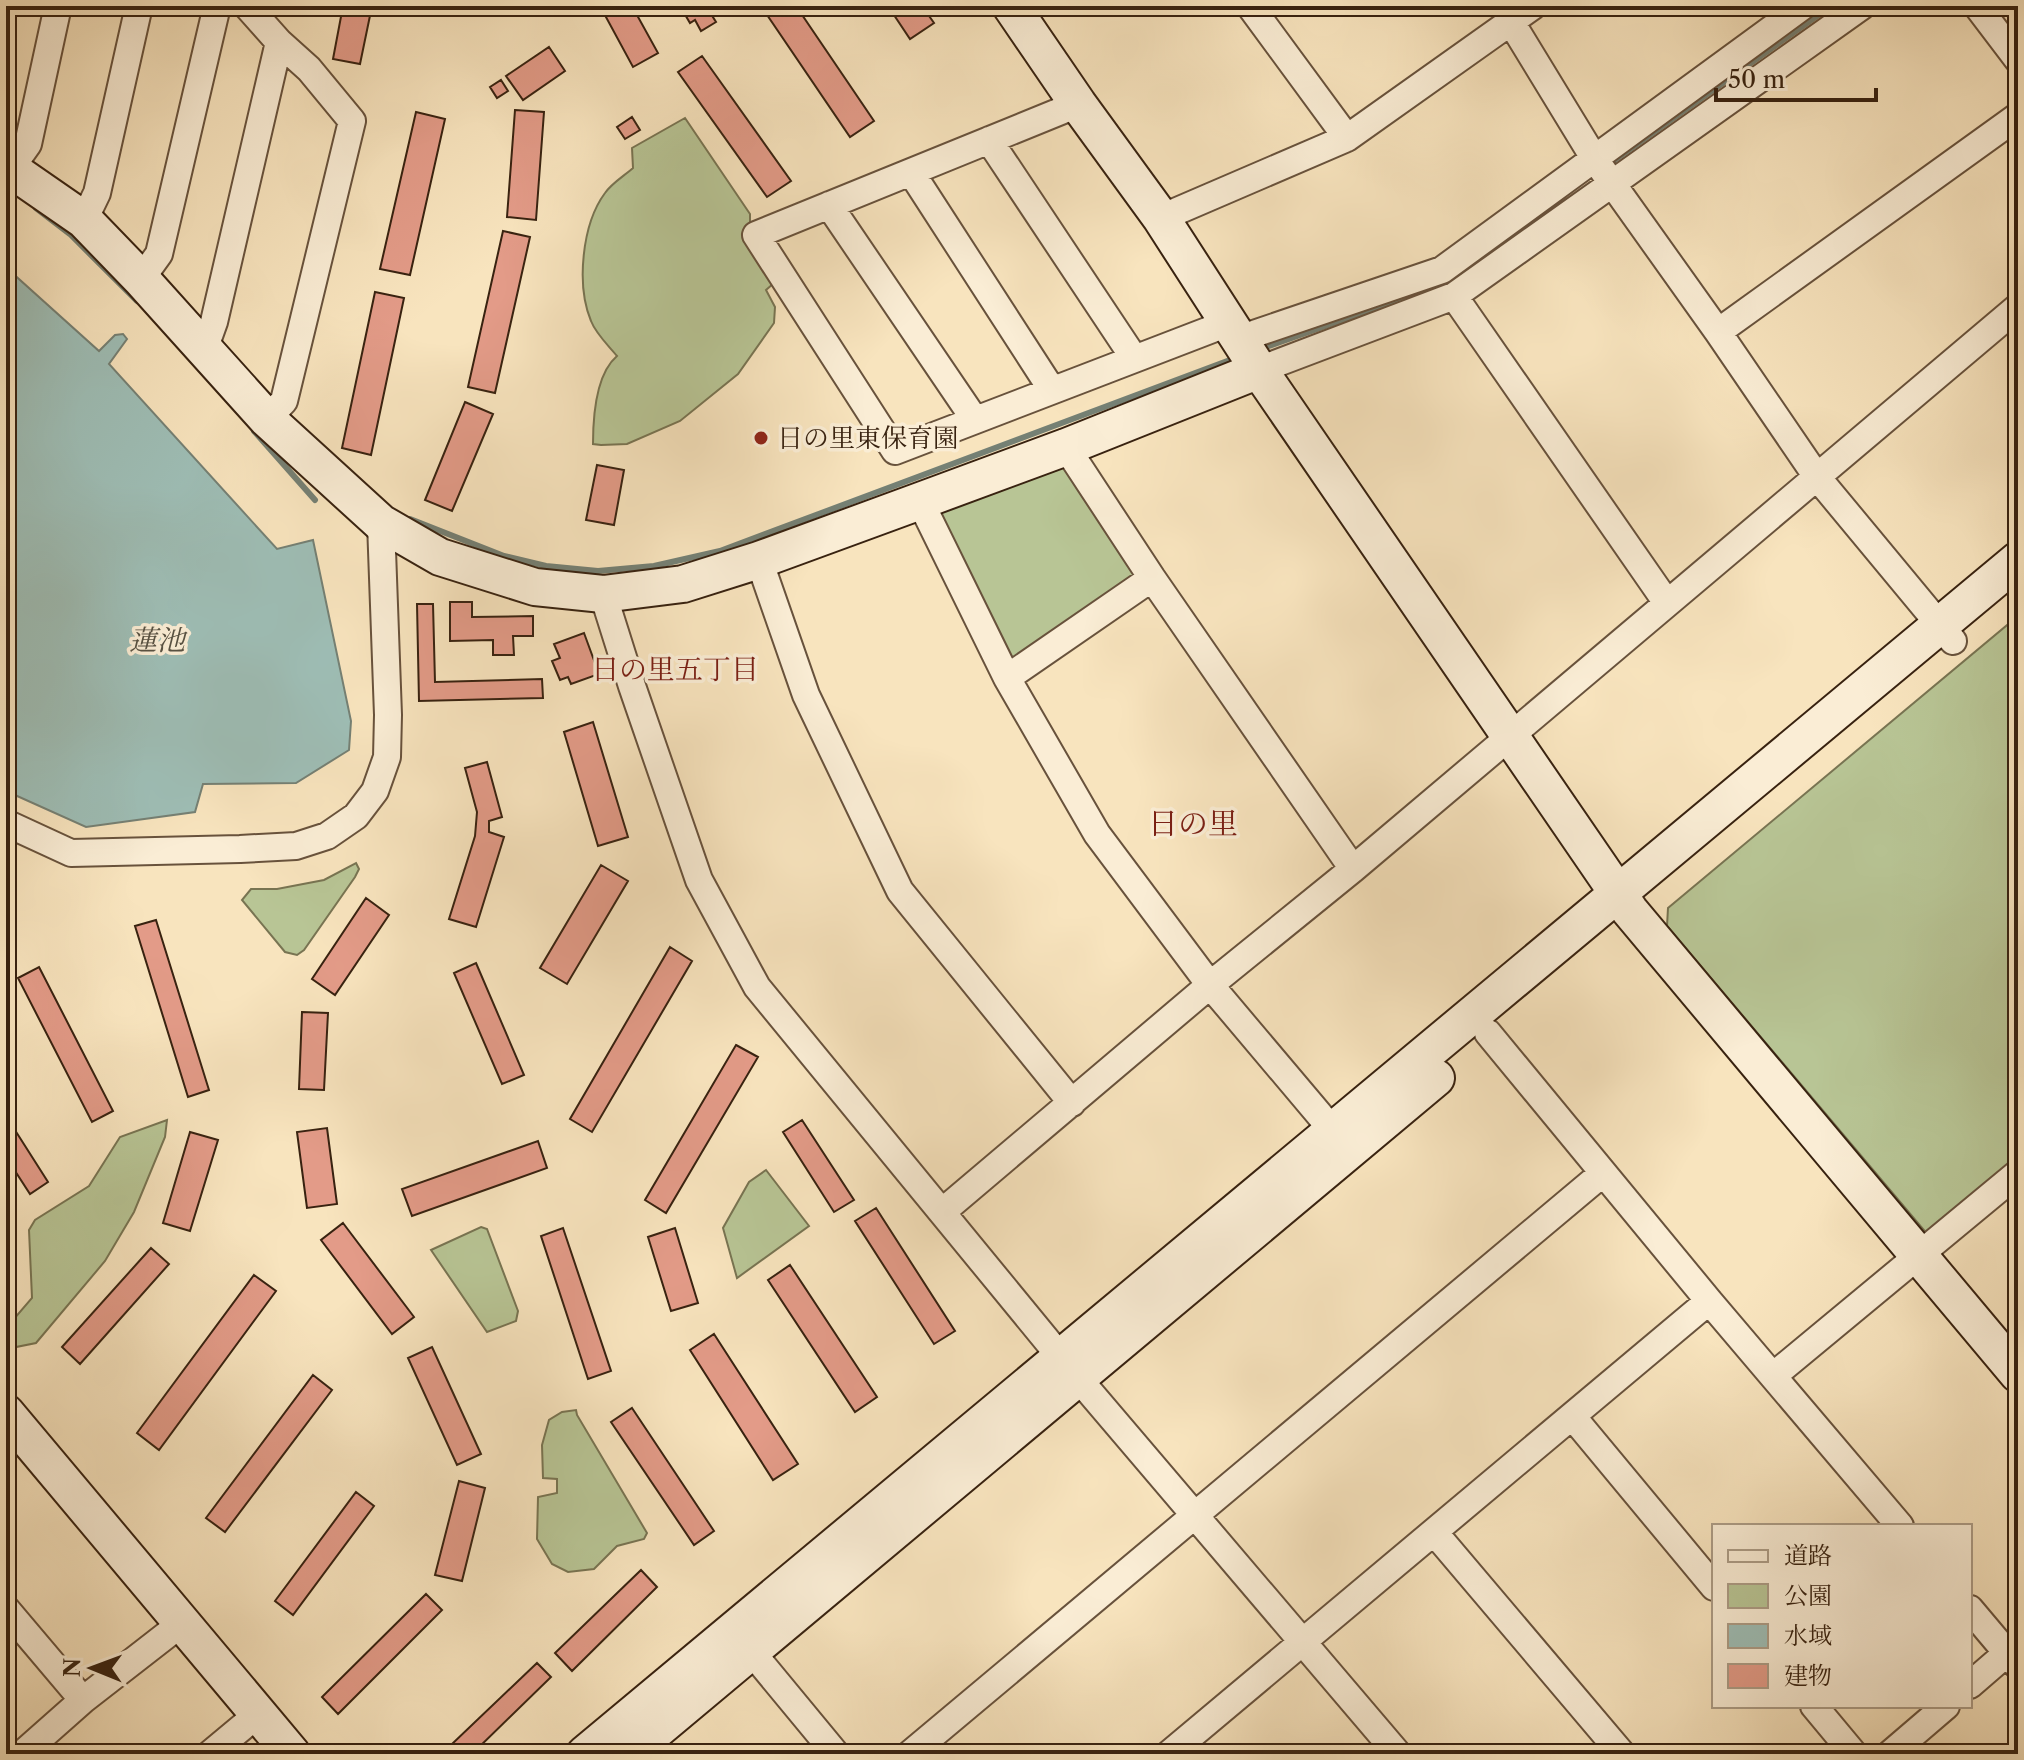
<svg xmlns="http://www.w3.org/2000/svg" width="2024" height="1760" font-family="'Libre Caslon Text','Noto Serif JP',serif">
	<rect width="100%" height="100%" fill="#f8e4be"/>
	<filter id="stains"><feTurbulence type="fractalNoise" baseFrequency=".0025" numOctaves="4"/><feColorMatrix values="0 0 0 0 .2 0 0 0 0 .09 0 0 0 0 .02 0 0 0 .5 -.17"/></filter>
	<radialGradient id="worn" r=".72"><stop offset=".6" stop-color="#630" stop-opacity="0"/><stop offset="1" stop-color="#630" stop-opacity=".3"/></radialGradient>
	<path fill="#b8c595" stroke="#787452" stroke-width="2" d="M685 118 750 214V223L742 234 774 283 766 290 775 307 774 323 738 374 680 421 627 444 601 445 593 444C593 417 596 374 617 356 608 345 596 334 591 321 576 285 582 224 605 193 612 183 624 176 633 168L632 148Z
		M1062 464 1137 571 1138 580 1022 661 1009 660 936 517 938 506Z
		M2018 616V1159L1928 1235 1667 926 1668 908Z
		M356 863 359 869 355 877 304 950 297 955 285 952 242 900 251 889H277L324 880Z
		M167 1120 165 1137 134 1212 105 1261 36 1343 16 1347 9 1332 13 1320 32 1298 29 1230 35 1220 89 1186 120 1137Z
		M766 1170 809 1226 737 1278 723 1228 749 1182Z
		M481 1227 487 1229 518 1311 516 1321 487 1332 431 1250Z
		M576 1410 577 1415 647 1533 644 1539 617 1546 594 1569 568 1572 552 1564 537 1539 538 1497 557 1493V1479L543 1478 542 1445 549 1420 562 1412Z"/>
	<path fill="#9ebeb6" stroke="#758074" stroke-width="2" d="M6 270 10 271 99 351 115 335 123 334 127 339 109 364 277 549 313 540 351 721 349 750 296 783 203 784 195 812 86 827 6 791Z"/>
	<g fill="none" stroke-linecap="round" stroke-linejoin="round">
		<path stroke="#758074" stroke-width="6" d="M1606 166 1831 6
			M36 208 70 234 137 301
			M1260 349 1444 284 1451 279
			M254 431 315 500
			M410 519 504 556 546 566 598 571 654 566 720 551 1238 357"/>
	</g>
	<path fill="#e39b88" stroke="#382210" stroke-width="2" d="M343 6H372L360 64 333 59Z
		M600 6H632L658 53 633 67Z
		M680 6H706L716 22 701 31 695 20 690 23Z
		M761 6H796L874 121 850 137Z
		M888 6H922L934 23 910 39Z
		M549 47 565 71 523 100 506 76Z
		M702 56 791 181 767 197 678 72Z
		M501 80 508 91 497 98 490 87Z
		M515 110 544 112 536 220 507 217Z
		M416 112 445 119 410 275 380 269Z
		M632 117 640 130 625 139 617 127Z
		M503 231 530 237 495 393 468 387Z
		M375 292 404 298 371 455 342 448Z
		M465 402 493 414 452 511 425 500Z
		M597 465 624 470 614 525 586 520Z
		M450 602H472V617L533 616V636H513L514 655H493V640L450 641Z
		M417 604H433L435 682 542 679 543 698 419 701Z
		M584 633 599 674 571 684 568 677 560 680 552 661 560 658 554 644Z
		M593 722 628 837 598 846 564 732Z
		M487 762 502 817 489 821V832L504 837 476 927 449 919 475 836 477 812 465 768Z
		M601 865 628 881 567 984 540 968Z
		M366 898 389 915 335 995 312 979Z
		M156 920 209 1090 188 1097 135 926Z
		M670 947 692 961 592 1132 570 1119Z
		M476 963 524 1075 502 1084 454 973Z
		M39 967 113 1111 92 1122 18 978Z
		M302 1012 328 1013 324 1090 299 1089Z
		M736 1045 758 1057 666 1213 645 1200Z
		M6 1116 48 1182 30 1194 6 1157Z
		M802 1120 854 1200 834 1212 783 1132Z
		M327 1128 337 1204 307 1208 297 1132Z
		M190 1132 218 1140 190 1231 163 1223Z
		M538 1141 547 1168 412 1216 402 1189Z
		M876 1208 955 1331 934 1344 855 1221Z
		M343 1223 414 1317 392 1334 321 1240Z
		M563 1228 611 1371 588 1379 541 1236Z
		M675 1228 698 1303 671 1311 648 1237Z
		M151 1248 169 1264 80 1364 62 1347Z
		M790 1265 877 1397 855 1412 768 1280Z
		M254 1275 276 1291 159 1450 137 1433Z
		M714 1334 798 1464 773 1480 690 1350Z
		M432 1347 481 1454 457 1465 408 1358Z
		M313 1375 332 1390 225 1532 206 1518Z
		M632 1408 714 1531 694 1545 611 1422Z
		M459 1481 485 1488 462 1581 435 1575Z
		M356 1492 374 1506 293 1615 275 1601Z
		M641 1570 657 1587 572 1671 555 1653Z
		M426 1594 442 1610 338 1714 322 1697Z
		M537 1663 551 1677 472 1754H462L452 1744Z"/>
	<g fill="none" stroke-linecap="round" stroke-linejoin="round">
		<g stroke="#68523c" stroke-width="30">
			<path id="street" d="M247 6 279 42 309 69 352 121 284 401 267 419
				M1250 6 1347 138
				M1977 6 2018 60
				M1511 22 1594 158 1718 332 1817 477 1953 641
				M1078 104 756 235 895 451 1228 323
				M989 140 1134 358
				M11 168 28 144 58 6
				M911 172 1052 390
				M829 205 975 420
				M1161 218 1347 138 1533 6
				M84 220 97 193 139 6
				M141 279 159 254 217 6
				M1454 296 1667 603
				M1718 332 2018 116
				M1239 339 1442 270 1803 6
				M204 350 214 322 279 42
				M1259 370 1454 296 1862 6
				M1066 447 1152 578 1353 869
				M920 501 1007 678 1097 834 1210 985 1345 1145
				M759 560 806 695 900 891 1072 1103
				M603 594 632 686 699 880 757 987 1077 1377 1398 1754
				M1007 678 1152 578
				M6 823 71 853 240 849 296 846 327 836 356 816 375 791 387 757 388 715 381 523
				M1488 1033 1709 1301 1900 1526
				M942 1212 1210 985 1353 869 2018 307
				M1773 1376 2018 1173
				M1572 1416 1714 1587
				M1434 1532 1622 1754
				M6 1609 83 1700
				M1970 1609 2018 1666
				M750 1650 836 1754
				M1970 1685 2007 1653
				M1814 1706 1854 1754
				M22 1754 83 1700 182 1623
				M210 1754 258 1714
				M910 1754 1603 1173
				M1169 1754 1709 1301
				M1890 1754 1946 1706"/>
		</g>
		<g stroke="#382210" stroke-width="40">
			<path id="secondary" d="M1011 6 1078 104 1161 218 1259 370 1630 911 2018 1374
				M6 166 84 220 141 279 267 419 381 523 440 557 535 587 603 594 683 584 759 560 920 501 1066 447 1259 370
				M6 1413 292 1754
				M585 1754 2018 560
				M628 1754 1436 1078"/>
		</g>
		<use href="#street" stroke="#faedd5" stroke-width="26"/>
		<use href="#secondary" stroke="#faedd5" stroke-width="36"/>
	</g>
	<circle fill="#8f2418" stroke="#faedd5" stroke-width="3" cx="761" cy="438" r="8"/>
	<g text-anchor="middle" stroke-width="7" stroke-linejoin="round" paint-order="stroke">
		<g font-size="26" fill="#382210" stroke="#faedd5" text-anchor="start">
			<text x="777" y="447">日の里東保育園</text>
		</g>
		<g font-size="28" font-style="italic" fill="#575142" stroke="#faedd5">
			<text x="157" y="650">蓮池</text>
		</g>
		<g font-size="28" fill="#7a1f14" stroke="#faedd5">
			<text x="675" y="679">日の里五丁目</text>
		</g>
		<g font-size="30" fill="#7a1f14" stroke="#faedd5">
			<text x="1193" y="834">日の里</text>
		</g>
	</g>
	<rect width="2024" height="1760" fill="none" stroke="#f8e4be" stroke-width="32"/>
	<rect x="8" y="8" width="2008" height="1744" fill="none" stroke="#382210" stroke-width="4"/>
	<rect x="16" y="16" width="1992" height="1728" fill="none" stroke="#382210" stroke-width="2"/>
	<rect x="1712" y="1524" width="260" height="184" fill="#faedd5" stroke="#ac9c86" stroke-width="2"/>
	<rect x="1728" y="1550" width="40" height="12" fill="#faedd5" stroke="#ac9c86" stroke-width="2"/>
	<text x="1784" y="1564" font-size="24" fill="#382210">道路</text>
	<rect x="1728" y="1584" width="40" height="24" fill="#b8c595" stroke="#ac9c86" stroke-width="2"/>
	<text x="1784" y="1604" font-size="24" fill="#382210">公園</text>
	<rect x="1728" y="1624" width="40" height="24" fill="#9ebeb6" stroke="#ac9c86" stroke-width="2"/>
	<text x="1784" y="1644" font-size="24" fill="#382210">水域</text>
	<rect x="1728" y="1664" width="40" height="24" fill="#e39b88" stroke="#ac9c86" stroke-width="2"/>
	<text x="1784" y="1684" font-size="24" fill="#382210">建物</text>
	<g transform="translate(92 1668) rotate(271)" stroke="#faedd5" stroke-width="6" paint-order="stroke">
	<path d="M0-6L14 30L0 20L-14 30Z" fill="#382210"/>
	<text y="-12" font-size="22" font-weight="bold" text-anchor="middle" fill="#382210">N</text>
	</g>
	<path d="M1716 88v12h160v-12" fill="none" stroke="#382210" stroke-width="4"/>
	<text x="1728" y="88" font-size="24" fill="#382210" stroke="#faedd5" stroke-width="6" paint-order="stroke">50 m</text>
	<rect width="100%" height="100%" filter="url(#stains)"/>
	<rect width="100%" height="100%" fill="url(#worn)"/>
</svg>
